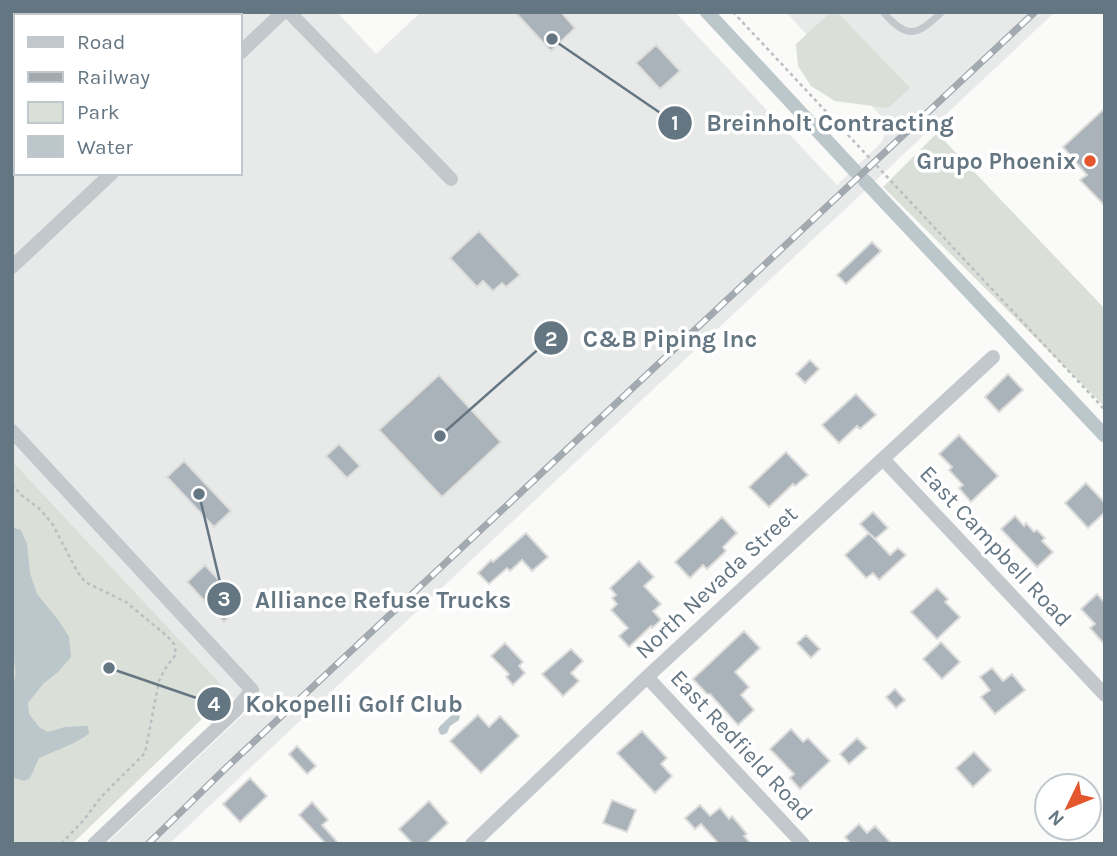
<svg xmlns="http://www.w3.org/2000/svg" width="1117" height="856" font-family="Karla,sans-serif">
	<rect width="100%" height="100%" fill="#fafaf8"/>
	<path fill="#e8e9e9" d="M12 12H146L149 16H16V173H240V18L246 12H337L376 54 421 12H675L837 185 882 142 888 124 786 12H1055L169 844H106L246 712 12 461Z"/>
	<path fill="#dadfd7" d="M831 12H837L910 88 888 108 835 101 811 86 798 66 796 44Z
		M937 133 1105 309V407L883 187Z
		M12 461 229 693 72 844H12Z"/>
	<path fill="#bbc7cb" d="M12 527 21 530 27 544 30 573 37 594 59 621 69 637 71 657 58 672 43 684 28 703 29 714 39 727 48 732 65 727 88 726 89 734 74 743 39 758 30 778 24 781 12 777V688C17 677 16 665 12 654Z
		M454 713 460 716 459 720 450 726 447 733 442 735 440 734 438 729 440 726Z"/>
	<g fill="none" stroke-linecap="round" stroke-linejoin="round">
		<path stroke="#bbc7cb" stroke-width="14" d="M707 12 855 171
			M865 181 1105 436"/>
	</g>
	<path fill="#aab3b9" stroke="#dcdcda" stroke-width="2" d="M515 12H561L575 28 551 51Z
		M656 45 680 71 660 89 636 63Z
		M1105 108V206L1080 180 1087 175 1063 147Z
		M479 231 520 275 506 287 502 283 493 291 483 281 477 287 450 258Z
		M872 242 881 251 846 284 837 275Z
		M810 360 819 369 805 383 796 374Z
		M1008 374 1023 390 999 412 985 397Z
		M439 375 501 442 442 497 379 430Z
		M856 394 876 415 860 429 857 426 839 443 822 425Z
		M959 435 998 476 971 502 959 488 963 485 949 470 952 467 939 454Z
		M339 444 360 466 347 478 326 456Z
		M786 452 808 475 795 486 793 484 769 507 749 487Z
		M184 461 231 511 214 527 167 477Z
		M1086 483 1105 503V512L1088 528 1065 503Z
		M873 512 888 528 875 539 860 524Z
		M1015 516 1024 526 1026 523 1034 532 1037 530 1045 538 1042 541 1053 552 1037 567 1001 529Z
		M722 517 737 533 723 547 726 551 707 569 703 565 690 578 675 562Z
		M526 533 548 557 532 571 522 560 510 571 507 568 489 584 478 573 491 560 493 562Z
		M869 533 890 555 898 548 906 555 879 580 873 573 866 578 845 555Z
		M639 561 654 577 644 586 661 604 653 611 661 620 652 628 651 626 629 647 619 636 628 628 611 610 617 604 612 598 616 595 610 588Z
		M205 565 242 605 224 622 187 582Z
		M937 588 948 599 945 602 960 617 937 639 911 612Z
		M1097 594 1105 603V645L1090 628 1095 624 1081 609Z
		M744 631 760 648 735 672 749 687 741 695 754 710 738 725 710 694 708 695 693 679Z
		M806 635 820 649 811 658 797 643Z
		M941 642 960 662 942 679 923 659Z
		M505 643 523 662 519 666 525 673 513 685 506 677 509 674 491 656Z
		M571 649 583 661 571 673 579 681 563 696 542 674Z
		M992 668 1003 681 1012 674 1025 690 995 714 981 697 990 690 980 677Z
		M895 689 905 700 896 708 886 697Z
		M478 715 489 727 500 716 519 736 481 773 450 741Z
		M791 729 803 742 808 738 830 761 800 789 790 778 794 774 770 749Z
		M642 731 667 758 661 764 672 776 655 793 617 753Z
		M857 738 867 748 849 764 840 754Z
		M297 746 316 766 307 774 289 754Z
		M974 752 991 770 973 787 956 768Z
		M250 778 267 796 240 822 223 804Z
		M612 800 636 810 627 832 603 823Z
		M429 801 448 823 426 844H413L399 829Z
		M312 802 328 820 322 825 339 844H326L299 815Z
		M700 805 710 816 720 808 729 819 732 816 747 834 744 836 751 844H719L701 824 695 829 685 818Z
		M859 824 867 833 875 826 892 844H851L845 837Z"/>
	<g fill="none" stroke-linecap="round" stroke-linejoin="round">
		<path stroke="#bbbfc2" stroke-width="2.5" stroke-dasharray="3.5 3.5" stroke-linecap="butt" d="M733 12 1105 410
			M12 484 21 495 41 510 53 525 77 571 85 582 126 602 167 636 174 644 176 654 165 669 159 681 145 753 102 796 82 822 61 844"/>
		<path stroke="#c3c8cc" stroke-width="7" d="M883 12C908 40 916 36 942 12"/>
		<path stroke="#c3c8cc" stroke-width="14" d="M289 12 451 179
			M240 53 283 12
			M12 267 112 173
			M12 431 252 690 234 712 94 844
			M883 459 1105 695
			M647 677 803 844
			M472 844 647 677 993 357"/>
		<g stroke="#a2aab0" stroke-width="7">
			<path id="rail" d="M148 844 228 766 1035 12"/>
		</g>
		<use href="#rail" stroke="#fff" stroke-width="4.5" stroke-dasharray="13" stroke-linecap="butt"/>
	</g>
	<circle fill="#e4572e" stroke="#fff" stroke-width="2.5" cx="1090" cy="161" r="7"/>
	<g text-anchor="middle" stroke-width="7" stroke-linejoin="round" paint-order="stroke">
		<g font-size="23" font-weight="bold" fill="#657683" stroke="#fff" text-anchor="end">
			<text x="1076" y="169">Grupo Phoenix</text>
		</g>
		<g font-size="23" fill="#657683" stroke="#fff">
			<text transform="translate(996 546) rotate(47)" y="8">East Campbell Road</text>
			<text transform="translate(716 582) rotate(-43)" y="8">North Nevada Street</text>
			<text transform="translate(742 745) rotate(47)" y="8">East Redfield Road</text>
		</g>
	</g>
	<path fill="none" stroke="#657683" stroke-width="2.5" d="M552 39L675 123M440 436L551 338M199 494L224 599M109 668L214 704"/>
	<g fill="#657683" stroke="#fff" stroke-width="2.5">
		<circle cx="552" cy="39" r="7"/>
		<circle cx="440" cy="436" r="7"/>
		<circle cx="199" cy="494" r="7"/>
		<circle cx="109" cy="668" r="7"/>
		<circle cx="675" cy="123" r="18"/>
		<circle cx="551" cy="338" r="18"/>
		<circle cx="224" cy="599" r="18"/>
		<circle cx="214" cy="704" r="18"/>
	</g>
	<g font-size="21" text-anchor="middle" font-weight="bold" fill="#fff">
		<text x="675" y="130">1</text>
		<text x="551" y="346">2</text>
		<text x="224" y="606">3</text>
		<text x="214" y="711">4</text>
	</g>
	<g font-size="24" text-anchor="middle" font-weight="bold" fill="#657683" stroke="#fff" stroke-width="7" stroke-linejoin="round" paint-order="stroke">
		<text x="830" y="131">Breinholt Contracting</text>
		<text x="670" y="347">C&amp;B Piping Inc</text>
		<text x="383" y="608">Alliance Refuse Trucks</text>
		<text x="354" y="712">Kokopelli Golf Club</text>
	</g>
	<rect width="1117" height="856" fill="none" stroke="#657683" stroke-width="28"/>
	<rect x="14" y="14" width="228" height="161" fill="#ffffff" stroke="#c1c8cd" stroke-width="2"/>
	<rect x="28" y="37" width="35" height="10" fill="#c3c8cc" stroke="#c1c8cd" stroke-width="2"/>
	<text x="77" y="49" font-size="21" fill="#657683">Road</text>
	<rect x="28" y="72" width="35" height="10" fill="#a2aab0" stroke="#c1c8cd" stroke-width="2"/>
	<text x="77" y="84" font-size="21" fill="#657683">Railway</text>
	<rect x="28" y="102" width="35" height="21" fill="#dadfd7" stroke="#c1c8cd" stroke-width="2"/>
	<text x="77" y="119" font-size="21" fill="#657683">Park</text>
	<rect x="28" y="136" width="35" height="21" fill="#bbc7cb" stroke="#c1c8cd" stroke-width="2"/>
	<text x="77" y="154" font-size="21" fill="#657683">Water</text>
	<g transform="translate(1068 807) rotate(227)"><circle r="33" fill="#ffffff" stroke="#c1c8cd" stroke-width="2"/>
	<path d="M0-5L12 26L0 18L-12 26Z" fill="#e4572e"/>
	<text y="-10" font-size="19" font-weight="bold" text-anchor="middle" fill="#657683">N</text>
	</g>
</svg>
